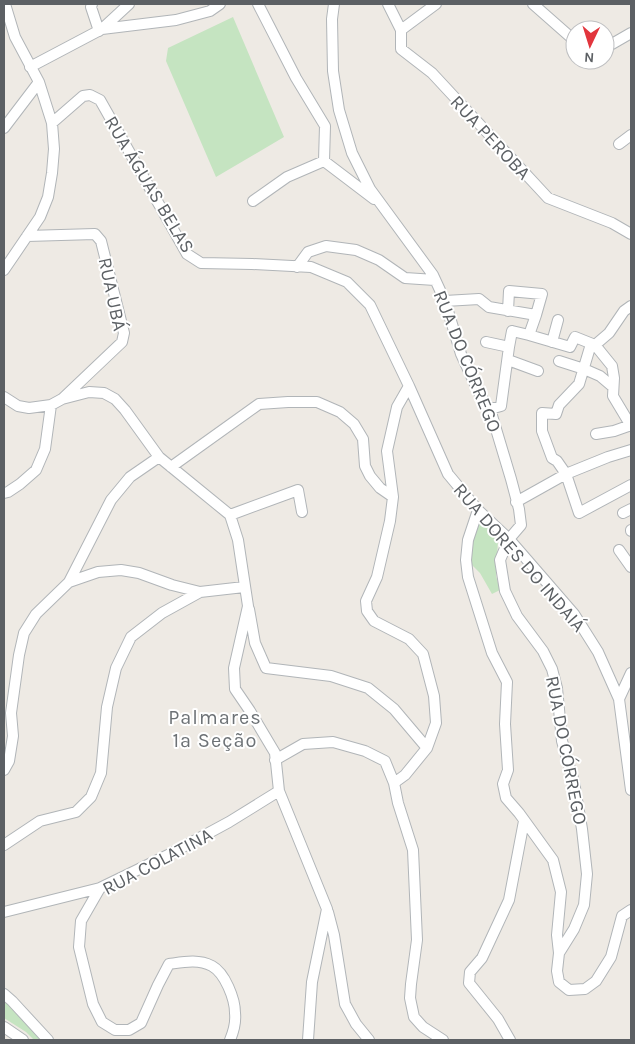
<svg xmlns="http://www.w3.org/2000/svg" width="635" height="1044" font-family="Karla,sans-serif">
	<rect width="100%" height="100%" fill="#eeeae4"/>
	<path fill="#c5e4c1" d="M233 17 284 137 216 177 166 61 168 48Z
		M480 519 498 539 496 576 500 590 492 594 480 573 469 562 472 543Z
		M4 997 43 1040H34L26 1032 4 1018Z"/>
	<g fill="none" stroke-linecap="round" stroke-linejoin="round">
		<g stroke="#b1b5b8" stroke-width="12">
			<path id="minor" d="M92 4 91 7 99 31
				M258 4 296 78 325 126 324 161
				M334 4 332 19 333 71 339 110 352 153 370 189 433 275 445 301 461 354 480 395 490 409 511 479 519 509 521 525 509 539 500 560 505 591 517 616 543 651 552 669 557 688 562 741 574 782 582 829 587 874 584 905 574 929 559 953
				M388 4 401 30V49L432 73 548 198 612 223 631 234
				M533 4 575 41
				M102 29 129 4
				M401 30 436 4
				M605 48 631 33
				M30 67 102 29 176 20 210 11 220 4
				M52 123 83 96 90 95 100 100 187 254 201 263 252 264 311 267 347 282 370 305 409 386 448 474 478 510 509 539 574 614 598 652 619 699 631 790
				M4 128 39 82
				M619 144 631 135
				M253 201 287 177 324 161 374 199
				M27 236 95 234 101 241 124 333 122 342 62 399
				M297 267 308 252 326 246 356 250 379 260 405 278 435 280
				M4 270 40 217 48 197 52 173 54 149 52 123 39 82 15 37 5 4
				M445 301 479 299 489 307 536 315 529 335 570 347 575 337 595 345 612 366 614 378 613 396 631 426
				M508 311 509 291 542 294 536 315
				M486 342 509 347
				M552 342 558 320
				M591 344 579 384 559 405 556 414 542 413V431L552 458 557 461 566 474 579 513 631 485
				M595 345 609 333 624 311 631 306
				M508 360 538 371
				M559 361 584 369 600 376 613 387
				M409 386 397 407 387 451 393 497 390 521 377 577 366 601 367 611 374 621 409 639 423 654 434 696 436 723 427 748 405 775 394 783 398 803 413 850 417 940 411 984 410 998 414 1017 423 1027 443 1040
				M4 397 18 406 29 408 51 405 62 399 89 392 104 393 115 399 125 410 159 457 230 515 238 540 248 606 234 668 235 689 250 711 275 753 279 791 327 909 312 982 308 1040
				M490 409 501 406 509 347 512 331 529 335
				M596 434 614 431 631 425
				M171 467 259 404 288 402H317L340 412 354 424 363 439 365 466 370 476 380 488 393 497
				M4 493 8 492 20 484 36 470 45 449 51 405
				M516 502 566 474 608 457 631 450
				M478 510 468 540 466 560 468 577 492 653 507 682 505 724 508 770 503 784 506 798 519 813 553 860 561 892 557 935 559 953 557 971 559 982 569 990 585 989 596 981 611 957 622 916 631 910
				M623 513 631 509
				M230 515 298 490 302 512
				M631 531V530
				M619 550 631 567
				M69 582 98 572 121 570 139 573 172 585 200 592
				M249 609 255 643 266 668 331 676 368 688 394 709 427 748
				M619 699 631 673
				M275 760 303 744 333 742 365 751 385 761 394 783
				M4 770 9 761 13 736 11 713 19 655 24 633 36 614 69 582 111 500 130 477 159 457
				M4 845 40 821 76 812 91 797 101 773 107 707 116 668 131 637 162 613 200 592 244 587
				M100 888 81 921 79 947 93 1004 102 1022 115 1030H129L141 1023 158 985 169 964C184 962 198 959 212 966 225 973 235 999 235 1013 236 1022 233 1033 230 1040
				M4 912 100 888 168 855 229 822 279 791
				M328 912 334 935 345 1004 356 1024 369 1040
				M4 994 12 1001 48 1040
				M4 1027 23 1040
				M510 1040 498 1019 469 983 470 972 482 958 509 900 524 821"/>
		</g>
		<use href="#minor" stroke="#fff" stroke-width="10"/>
	</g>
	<g text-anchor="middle" stroke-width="4" stroke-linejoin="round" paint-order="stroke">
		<g font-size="19" fill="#5c6064" stroke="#fff">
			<text transform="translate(491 137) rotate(47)" y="7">RUA PEROBA</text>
			<text transform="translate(150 184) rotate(59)" y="7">RUA ÁGUAS BELAS</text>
			<text transform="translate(113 294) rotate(78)" y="7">RUA UBÁ</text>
			<text transform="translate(468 361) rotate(68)" y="7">RUA DO CÓRREGO</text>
			<text transform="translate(520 557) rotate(49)" y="7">RUA DORES DO INDAIÁ</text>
			<text transform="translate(567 750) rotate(79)" y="7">RUA DO CÓRREGO</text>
			<text transform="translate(157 861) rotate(-28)" y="7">RUA COLATINA</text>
		</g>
		<g font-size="20" letter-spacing="1" fill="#6d7276" stroke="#fff">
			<text x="215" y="724">Palmares<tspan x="215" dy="23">1ª Seção</tspan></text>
		</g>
	</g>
	<rect width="635" height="1044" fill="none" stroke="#5c6064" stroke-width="10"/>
	<g transform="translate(590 45) rotate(184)"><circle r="24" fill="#ffffff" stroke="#bebfc1"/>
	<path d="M0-4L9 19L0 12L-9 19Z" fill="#e2353d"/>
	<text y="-8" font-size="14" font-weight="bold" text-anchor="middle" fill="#5c6064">N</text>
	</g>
</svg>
